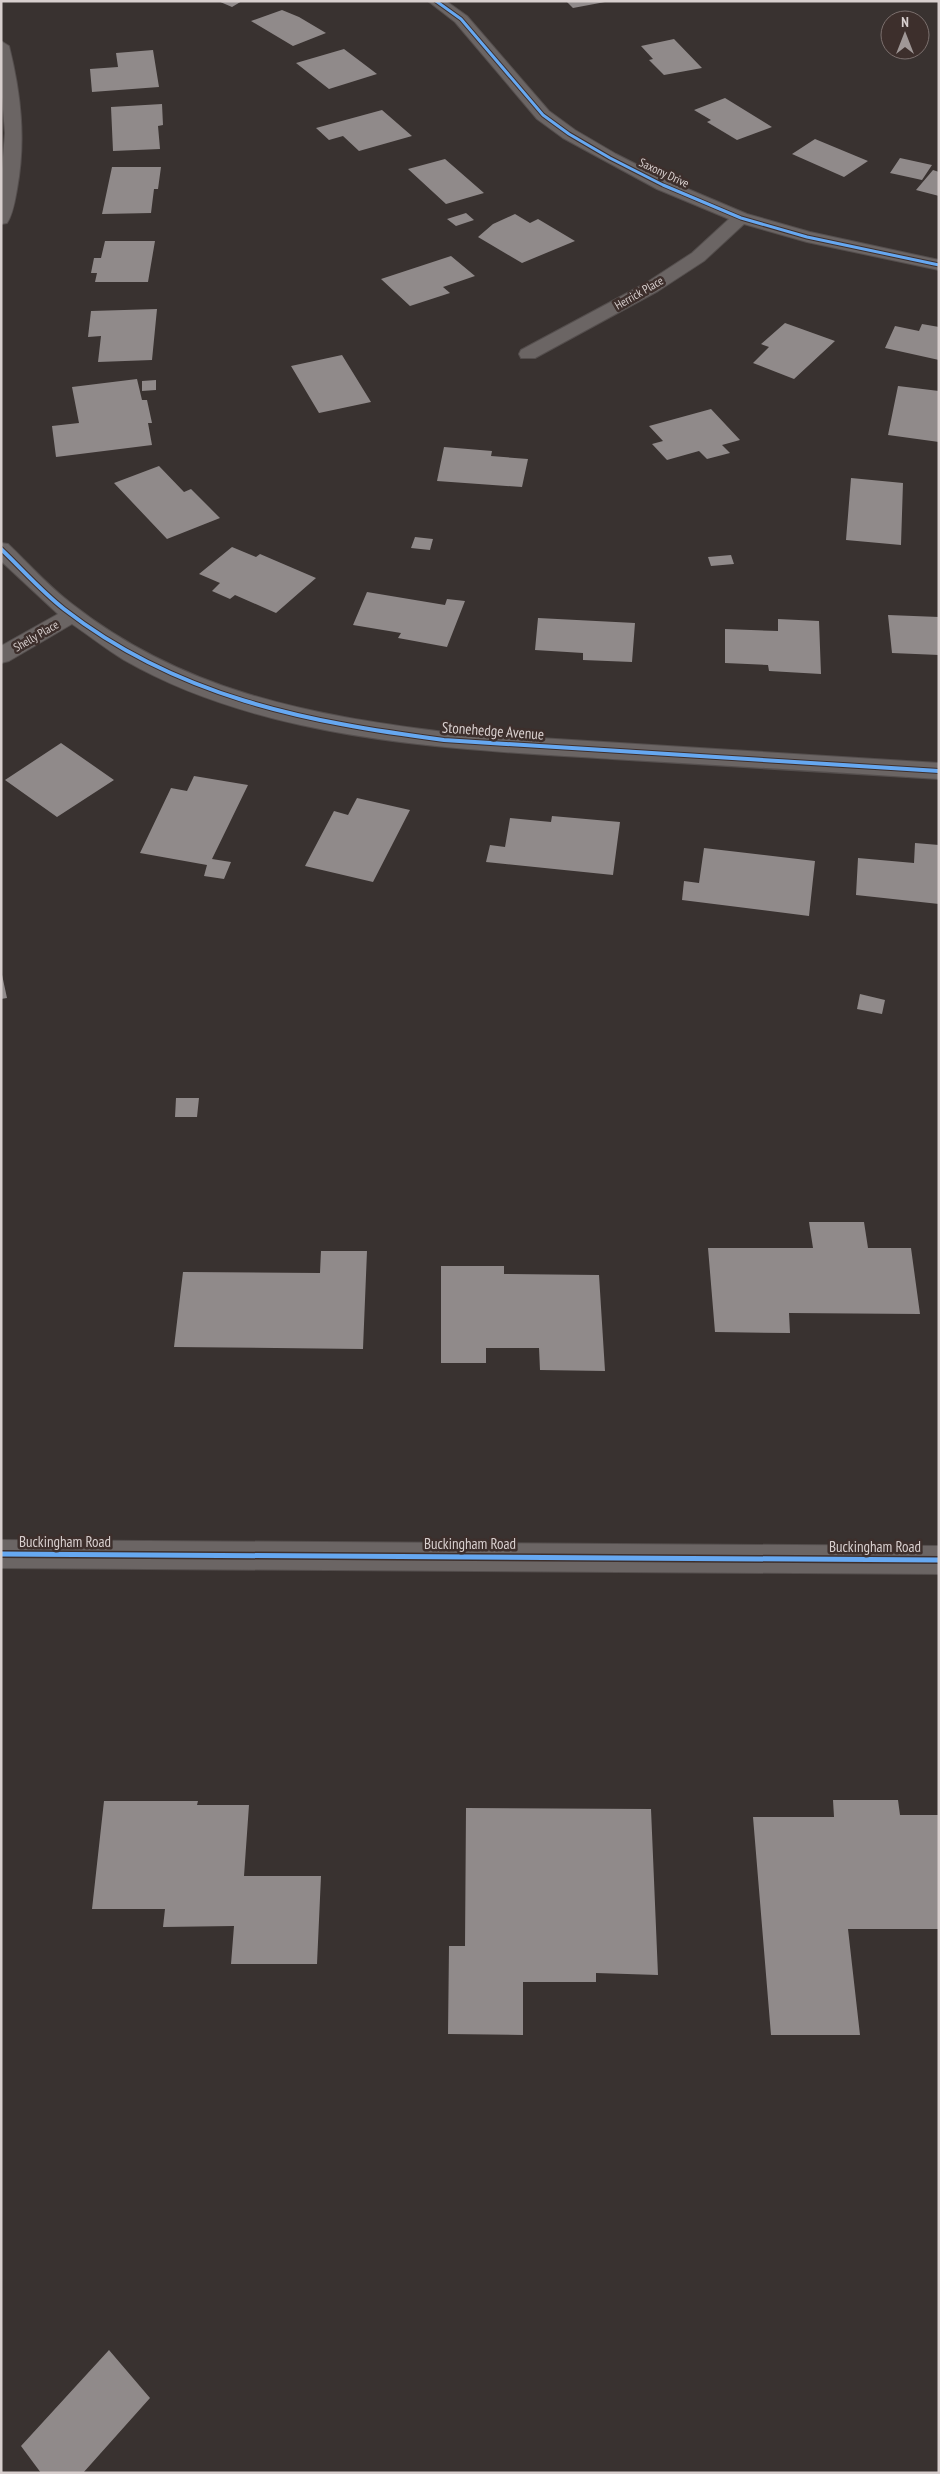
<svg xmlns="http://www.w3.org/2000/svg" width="940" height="2474" font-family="'PT Sans Narrow',sans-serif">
	<rect width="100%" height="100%" fill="#393230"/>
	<path fill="#908a8a" d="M218 1H242L232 7Z
		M566 1H605V2L573 8Z
		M282 10 299 17 326 33 293 46 251 21Z
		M674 39 702 68 664 75 649 60 653 59 641 46Z
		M344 49 377 74 329 89 296 63Z
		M153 50 159 87 92 92 90 69 118 67 116 53Z
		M725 98 772 127 737 140 707 122 711 120 694 110Z
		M162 104 163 125 158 126 160 149 113 151 111 107Z
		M382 110 412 136 359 151 343 136 329 140 316 128Z
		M815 139 868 161 844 177 792 154Z
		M900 158 932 165 922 180 890 173Z
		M445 159 484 193 446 204 408 169Z
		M112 167H161L158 189H154L151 213 102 214Z
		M933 170 939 172V196L916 190Z
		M466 213 474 220 456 226 447 219Z
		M515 214 530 223 538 219 575 241 522 263 478 237 493 224Z
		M105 241H155L148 282H95L97 273H91L94 258H101Z
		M451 256 475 276 443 287 450 293 410 306 381 279Z
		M157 309 152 360 98 362 101 336 88 337 91 311Z
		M785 323 835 341 794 379 753 363 769 347 761 344Z
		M922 324 939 327V360L885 348 895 326 919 331Z
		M342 355 371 402 319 413 291 366Z
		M137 379 142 400H147L152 423H148L152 445 56 457 52 426 79 423 72 387Z
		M156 380V390L142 391V381Z
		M898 386 939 391V442L888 435Z
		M711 409 740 440 722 445 730 453 707 459 699 451 667 460 652 444 663 441 649 426Z
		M444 447 492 451 491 456 528 459 522 487 437 481Z
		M159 466 184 492 191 489 220 518 167 539 114 483Z
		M851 478 903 483 901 545 846 540Z
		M415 537 433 539 430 550 411 548Z
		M232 547 256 557 260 554 316 578 276 613 235 595 230 599 212 591 220 583 199 574Z
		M731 555 734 564 711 566 708 557Z
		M367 592 445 605 447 599 465 601 447 647 398 638 401 633 353 625Z
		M888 615 939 617V655L892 653Z
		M538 618 635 623 632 662 583 660V653L535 650Z
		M778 619 819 621 821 674 769 671 768 665 725 663V629L778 631Z
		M61 743 114 780 57 817 5 780Z
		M194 776 248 785 212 859 231 862 224 879 204 876 207 865 140 853 171 788 187 791Z
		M357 798 410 810 373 882 305 866 334 811 348 815Z
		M552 816 620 822 613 875 486 862 490 845 505 847 510 818 551 822Z
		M915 843 939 845V904L856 895 858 858 914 863Z
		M704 848 815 861 809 916 682 900 684 881 699 883Z
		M1 970 7 998 1 999Z
		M860 994 885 1000 882 1014 857 1009Z
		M176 1098H199L197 1117H175Z
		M809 1222H864L868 1248H911L920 1314 789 1313 790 1333 715 1332 708 1248H813Z
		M321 1251H367L363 1349 174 1347 183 1272 320 1273Z
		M441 1266H504V1274L599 1275 605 1371 540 1370 539 1348H486V1363H441Z
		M833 1800H898L900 1815H939V1929H848L860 2035H771L753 1817H834Z
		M104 1801H198L197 1805H249L244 1876H321L317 1964H231L234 1926 163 1927 165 1909H92Z
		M466 1808 651 1809 658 1975 596 1973V1982H523V2035L448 2034 449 1946H465Z
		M109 2350 150 2398 83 2473H41L21 2446Z"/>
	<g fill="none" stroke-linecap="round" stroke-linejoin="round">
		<g stroke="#544e4d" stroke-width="2">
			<path id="street" d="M428 1H446L467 16 549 111 575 130 616 154 669 181 747 214 810 232 939 260V270L807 242 744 224 704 261 658 291 535 358H521L519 354 521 350 646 283 692 253 729 219 657 189 563 138 537 119 455 22Z
				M1 41 9 46C21 94 26 140 17 189 15 200 13 214 7 223L1 224V181L5 133 1 85Z
				M1 543 8 544C29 564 49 587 72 604 183 691 308 715 444 732L939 763V779C830 772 721 765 612 759 452 749 267 742 124 660 106 649 90 636 72 624L9 661 1 663V646L58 614 1 561Z
				M1 1540 939 1546V1574L1 1568Z"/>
		</g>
		<use href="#street" fill="#6b6564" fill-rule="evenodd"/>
		<g stroke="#3d2f2c" stroke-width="5">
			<path id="cycleway-far2" d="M436 1 461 19 543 115 569 134 610 158 663 185 741 218 807 237 939 265"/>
		</g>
		<g stroke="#3d2f2c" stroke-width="6">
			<path id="cycleway-far1" d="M1 549C22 569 42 592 64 609 177 697 306 722 444 740L939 771"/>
		</g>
		<g stroke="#3d2f2c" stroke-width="8">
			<path id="cycleway" d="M1 1554 939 1560"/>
		</g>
		<use href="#cycleway-far2" stroke="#66a8f1" stroke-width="3"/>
		<use href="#cycleway-far1" stroke="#66a8f1" stroke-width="4"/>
		<use href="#cycleway" stroke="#66a8f1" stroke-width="5"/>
	</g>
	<g text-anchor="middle" stroke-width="5" stroke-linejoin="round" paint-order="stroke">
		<g font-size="12" fill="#d8cfce" stroke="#3d2f2c">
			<text transform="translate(664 173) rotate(25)" y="4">Saxony Drive</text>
			<text transform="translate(639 293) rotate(-30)" y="4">Herrick Place</text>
			<text transform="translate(36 636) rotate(-30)" y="4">Shelly Place</text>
		</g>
		<g font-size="15" fill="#d8cfce" stroke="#3d2f2c">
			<text transform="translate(493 731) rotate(4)" y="5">Stonehedge Avenue</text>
			<text x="65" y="1547">Buckingham Road</text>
			<text x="470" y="1549">Buckingham Road</text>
			<text x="875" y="1552">Buckingham Road</text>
		</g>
	</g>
	<rect width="940" height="2474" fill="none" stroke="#d8cfce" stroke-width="5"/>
	<g transform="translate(905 35)"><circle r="24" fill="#3d2f2c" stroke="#7b6f6d"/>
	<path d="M0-4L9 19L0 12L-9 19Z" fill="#a09897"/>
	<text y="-8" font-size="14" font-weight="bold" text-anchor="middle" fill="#d8cfce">N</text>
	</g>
</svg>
